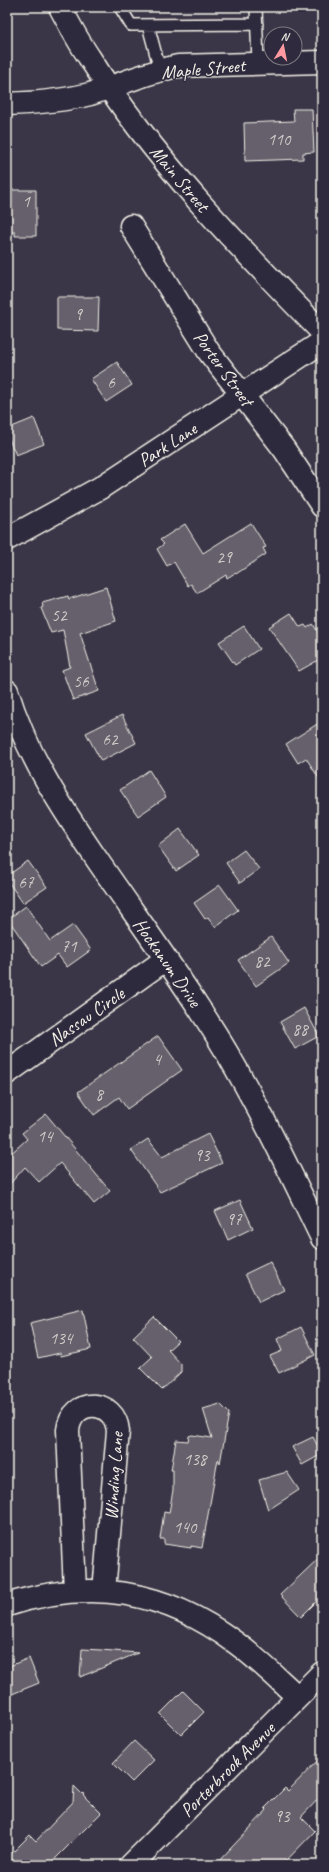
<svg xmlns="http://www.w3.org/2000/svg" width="329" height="1872" font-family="Caveat,sans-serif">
	<rect width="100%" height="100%" fill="#3b3647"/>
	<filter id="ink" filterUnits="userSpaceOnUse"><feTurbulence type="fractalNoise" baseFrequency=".025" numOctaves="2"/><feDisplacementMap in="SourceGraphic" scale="8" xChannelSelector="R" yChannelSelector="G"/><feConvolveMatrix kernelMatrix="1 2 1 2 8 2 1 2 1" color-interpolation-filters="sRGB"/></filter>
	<g filter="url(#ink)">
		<path fill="#65616c" stroke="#f4f1e8" d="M293 109H312L314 152 303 153V159L245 161 244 123 294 121Z
			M7 190H36V236H15V232H7Z
			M57 297H99L98 331 57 330Z
			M117 362 132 385 106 402 91 379Z
			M34 418 44 444 16 455 7 435V429Z
			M251 523 266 547 263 548 266 554 236 574 235 573 227 578 226 575 197 593 191 584 188 586 174 562 167 566 157 549 164 544 160 540 185 524 203 553Z
			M106 587 116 621 80 633 99 691 73 700 62 670 70 667 63 630 51 633 41 608 43 607 42 603 68 596 69 599Z
			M291 613 300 627 305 625 307 628 313 624 322 639V658L299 671 269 627Z
			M244 626 259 649 235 665 219 642Z
			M122 715 136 743 101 761 86 733Z
			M322 721V783L306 758 298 763 286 744Z
			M149 770 166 797 138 816 120 790Z
			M180 829 199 855 176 871 158 846Z
			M244 850 259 869 240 883 226 863Z
			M28 861 47 887 23 903 7 880V876Z
			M220 885 238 910 215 927 208 917 205 919 194 903Z
			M26 906 50 941 73 925 91 950 67 967 58 955 41 967 8 919Z
			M271 937 289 963 256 986 238 960Z
			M304 1008 319 1036 295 1049 280 1022Z
			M158 1036 182 1070 127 1109 119 1097 94 1115 78 1092Z
			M46 1114 110 1191 94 1204 60 1163 39 1182 25 1167 7 1187V1157L27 1139 22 1133Z
			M208 1134 222 1163 160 1192 131 1150 148 1139 162 1157Z
			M240 1200 253 1228 228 1240 215 1211Z
			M270 1262 284 1290 259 1302 245 1274Z
			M83 1310 91 1349 61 1356 60 1353 38 1358 30 1323Z
			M154 1317 178 1341 168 1350 181 1364V1372L162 1390 140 1368 152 1357 133 1337Z
			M301 1327 315 1355 279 1373 270 1356 282 1351 277 1339Z
			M220 1404 229 1413 220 1463 218 1459 202 1548 191 1546V1548L164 1544V1539H160L164 1512 169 1513 173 1490V1470H171L176 1440 188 1441 189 1436 192 1435 212 1438 203 1409Z
			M313 1437 322 1454 302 1465 292 1447Z
			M287 1472 299 1490 268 1510 259 1480Z
			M322 1555V1596L301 1617 280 1595Z
			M82 1649 101 1650 138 1653 80 1677Z
			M29 1658 39 1683 7 1696V1667Z
			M183 1691 204 1712 181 1735 160 1714Z
			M134 1741 154 1760 132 1782 113 1763Z
			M322 1756V1795L301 1817 315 1831 282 1865H215L267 1810 265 1808 285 1788 288 1791Z
			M74 1786 82 1794 83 1793 84 1796 101 1813 49 1865H7V1858L30 1835 36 1841 73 1802Z"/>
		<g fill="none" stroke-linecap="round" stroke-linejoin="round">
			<g stroke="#f4f1e8" stroke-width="14">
				<path id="lane" d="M120 7 131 25 257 24
					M256 7 258 63
					M148 25 160 70"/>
			</g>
			<g stroke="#f4f1e8" stroke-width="25">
				<path id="street" d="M131 226 209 352 284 449 322 506
					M7 539 100 488 322 342
					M7 691C26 754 63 810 100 864 133 912 167 959 199 1008 247 1080 284 1160 322 1238
					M7 1073 166 959
					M75 1591 68 1430C72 1397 115 1398 118 1431L104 1591
					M7 1605C91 1578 165 1590 236 1643 258 1659 278 1679 298 1697
					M131 1865 322 1673"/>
			</g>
			<g stroke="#f4f1e8" stroke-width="25">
				<path id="secondary" d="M60 7C69 24 78 41 89 57 153 159 238 246 322 332
					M7 104C35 103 63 101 90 94 119 85 147 72 178 66L322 62"/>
			</g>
			<use href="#lane" stroke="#2f2a3d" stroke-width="11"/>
			<use href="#street" stroke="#2f2a3d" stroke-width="22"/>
			<use href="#secondary" stroke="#2f2a3d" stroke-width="22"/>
		</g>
	</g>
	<g text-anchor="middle" stroke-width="3" stroke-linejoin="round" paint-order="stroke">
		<g font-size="17" fill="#d0cdc9">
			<text x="279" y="145">110</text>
			<text x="26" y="207">1</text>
			<text x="78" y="320">9</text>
			<text x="111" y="388">6</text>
			<text x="224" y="563">29</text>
			<text x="59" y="621">52</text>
			<text x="81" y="687">56</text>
			<text x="110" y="745">62</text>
			<text x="26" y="888">67</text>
			<text x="69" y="952">71</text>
			<text x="262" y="967">82</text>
			<text x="300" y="1035">88</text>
			<text x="157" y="1065">4</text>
			<text x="99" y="1100">8</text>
			<text x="45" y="1142">14</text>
			<text x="202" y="1161">93</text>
			<text x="234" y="1225">97</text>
			<text x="61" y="1344">134</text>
			<text x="195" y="1465">138</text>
			<text x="185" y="1533">140</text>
			<text x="282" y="1822">93</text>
		</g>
		<g font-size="19" fill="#f4f1e8" stroke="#2f2a3d">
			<text transform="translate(203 68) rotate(-5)" y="7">Maple Street</text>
			<text transform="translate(180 178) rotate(50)" y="7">Main Street</text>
			<text transform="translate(224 368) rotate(54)" y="7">Porter Street</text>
			<text transform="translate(167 444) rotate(-33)" y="7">Park Lane</text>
			<text transform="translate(168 962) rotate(55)" y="7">Hockanum Drive</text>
			<text transform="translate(86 1016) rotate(-35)" y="7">Nassau Circle</text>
			<text transform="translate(113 1476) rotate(-86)" y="7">Winding Lane</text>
			<text transform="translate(227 1769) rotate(-45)" y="7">Porterbrook Avenue</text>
		</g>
	</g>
	<rect width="329" height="1872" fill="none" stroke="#2f2a3d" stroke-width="24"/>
	<rect x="12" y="12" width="305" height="1848" fill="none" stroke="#f4f1e8" stroke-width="1.5" filter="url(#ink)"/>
	<g transform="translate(283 46) rotate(10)"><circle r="19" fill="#2f2a3d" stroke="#7e7a81"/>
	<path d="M0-3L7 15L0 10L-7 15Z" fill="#ff9aa2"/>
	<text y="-6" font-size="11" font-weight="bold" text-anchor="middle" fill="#f4f1e8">N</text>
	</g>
</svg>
